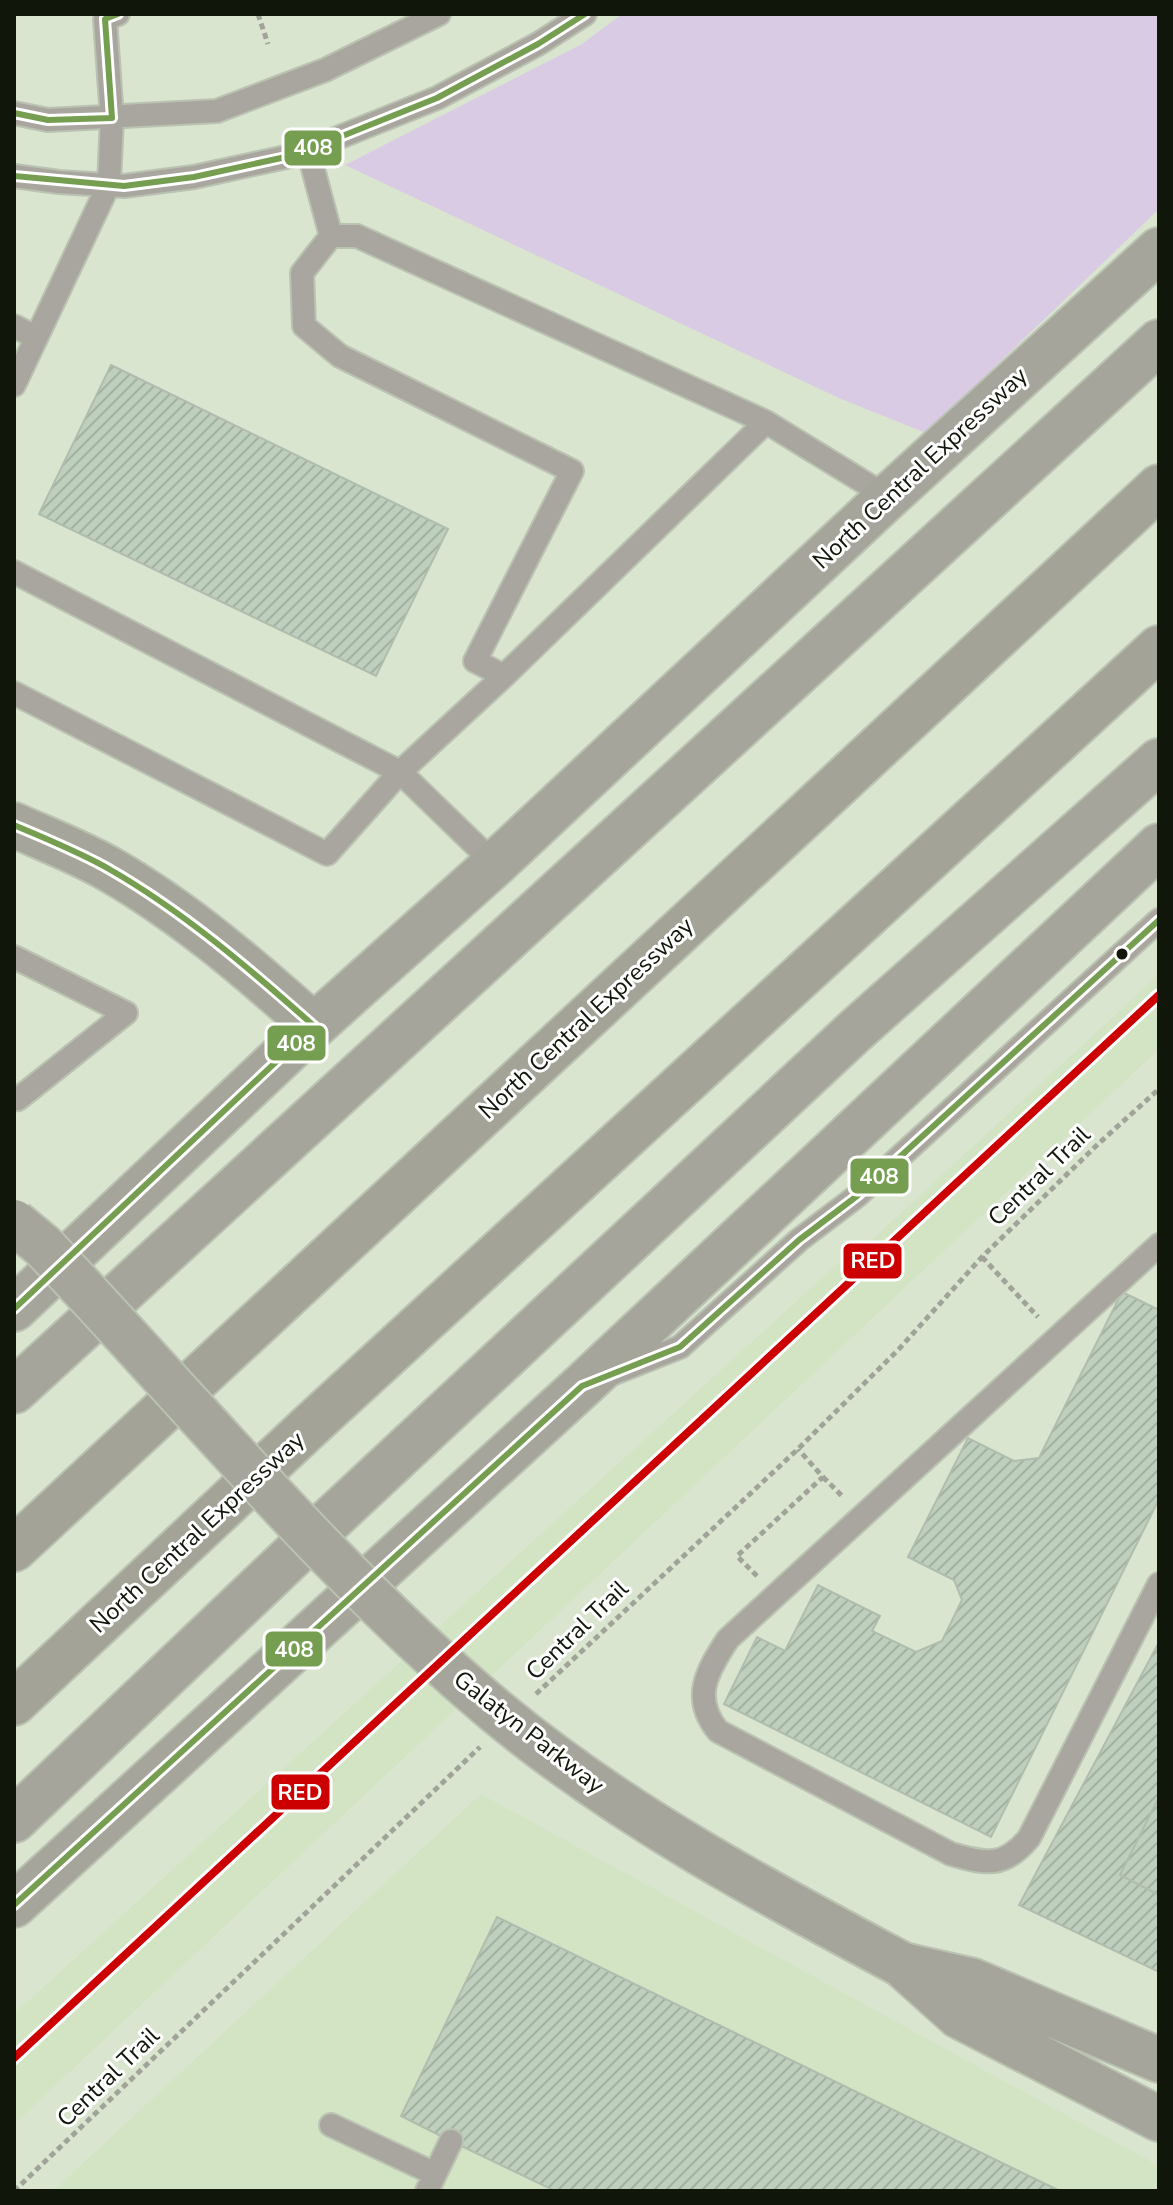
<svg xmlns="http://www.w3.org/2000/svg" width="1173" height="2205" font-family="'Nunito Sans',sans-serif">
	<defs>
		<pattern id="building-hatch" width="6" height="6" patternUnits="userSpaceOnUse" patternTransform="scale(2)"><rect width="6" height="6" fill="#bed0bd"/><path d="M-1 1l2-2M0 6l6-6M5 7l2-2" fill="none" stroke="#a2b2a1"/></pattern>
	</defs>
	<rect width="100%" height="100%" fill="#dae5d0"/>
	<path fill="#d2e4c3" d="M1159 974V1049L14 2124V2014L845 1257 849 1261Z
		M481 1794 1159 2166V2191H53Z"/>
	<path fill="#d9cbe4" d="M622 14H1159V209L926 433 841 399 345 165 582 44Z"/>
	<path fill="url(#building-hatch)" stroke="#b1bcae" stroke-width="2" d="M111 365 448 529 376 676 39 514Z
		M1122 1292 1159 1310V1499L991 1837 724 1704 757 1637 785 1651 818 1585 880 1616 872 1631 916 1652 942 1641 962 1600 954 1580 908 1557 968 1438 1014 1461 1039 1458Z
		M1159 1642V1797L1120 1875 1159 1895V1972L1019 1905Z
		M1159 1797V1895L1120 1875Z
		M497 1917 1060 2191H555L451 2141 401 2116Z"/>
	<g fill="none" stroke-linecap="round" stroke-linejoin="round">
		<g stroke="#bac2b2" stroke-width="26">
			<path id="lane" d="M14 113 48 120 217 111 325 70 439 14
				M308 150 331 236
				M14 176 59 182 124 186 194 177 295 155 437 98 538 44 585 14
				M14 326 35 337
				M14 385 109 184 112 118 105 19 118 14
				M766 422 888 497
				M14 572 400 772 327 854 14 693
				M495 864 400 772 504 676 766 422 357 236H331L302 273 304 326 340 356 572 471 475 661 504 676
				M14 957 126 1013 18 1099 14 1097
				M1159 1245 728 1639C707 1671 691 1698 718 1731L951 1854C986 1864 1004 1868 1029 1838L1159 1584
				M612 1374 680 1347 799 1240 857 1196 1159 920
				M331 2125 435 2174
				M427 2191 451 2141"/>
		</g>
		<g stroke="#bac2b2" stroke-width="48">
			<path id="secondary" d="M14 825C45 839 79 852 109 869 184 912 250 969 314 1026
				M14 1309 314 1026 495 864 888 497 1159 250
				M14 1391 1159 342
				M14 1820 312 1537 855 1031 1159 761
				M14 1905 582 1386 1159 846
				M901 1964 959 2016 1159 2119
				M907 1966 973 1981 1159 2060"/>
		</g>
		<g stroke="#bac2b2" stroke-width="48">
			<path id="highway" d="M14 1549 1159 487
				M14 1703 311 1425 1159 648"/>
		</g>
		<path stroke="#a0a398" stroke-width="5" stroke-dasharray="6 4" stroke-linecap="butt" d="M258 14 268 44
			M982 1257 1038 1317
			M823 1477 842 1496
			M757 1576 737 1556 823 1477 798 1449
			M536 1694 798 1449 899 1349 982 1257 1097 1145 1159 1089
			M14 2191 480 1747"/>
		<use href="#lane" stroke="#a9a69f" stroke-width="22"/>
		<use href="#secondary" stroke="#a6a59b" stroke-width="44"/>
		<use href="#highway" stroke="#a3a497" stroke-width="44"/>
		<g stroke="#bac2b2" stroke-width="48" stroke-linecap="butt">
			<path id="secondary-bridge" d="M14 1222 43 1246C192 1403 330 1573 497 1712 620 1814 760 1889 901 1964"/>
		</g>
		<use href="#secondary-bridge" stroke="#a6a59b" stroke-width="44"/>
		<g stroke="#fff" stroke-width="12">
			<path id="bus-1" d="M14 113 48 120 112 118 105 19 118 14
				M14 176 124 186 194 177 295 155 437 98 538 44 585 14
				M14 825C46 839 79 852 109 869 184 912 250 969 314 1026L14 1309
				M14 1905 582 1386 680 1347 799 1240 857 1196 1159 920"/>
		</g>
		<use href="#bus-1" stroke="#769e50" stroke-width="6"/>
		<g stroke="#fff" stroke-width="14">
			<path id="rail-1" d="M14 2058 1159 995"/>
		</g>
		<use href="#rail-1" stroke="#c00" stroke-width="8"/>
	</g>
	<circle fill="#10160a" stroke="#fff" stroke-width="3" cx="1122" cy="954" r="7"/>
	<g text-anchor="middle" stroke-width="6" stroke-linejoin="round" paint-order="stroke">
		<g font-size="24" fill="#10160a" stroke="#fff">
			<text transform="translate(920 468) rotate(-43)" y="8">North Central Expressway</text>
			<text transform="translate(586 1018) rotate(-43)" y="8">North Central Expressway</text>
			<text transform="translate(1039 1176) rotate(-44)" y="8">Central Trail</text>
			<text transform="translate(197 1532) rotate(-43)" y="8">North Central Expressway</text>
			<text transform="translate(577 1630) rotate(-44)" y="8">Central Trail</text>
			<text transform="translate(529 1732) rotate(38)" y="8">Galatyn Parkway</text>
			<text transform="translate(108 2077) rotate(-44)" y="8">Central Trail</text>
		</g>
	</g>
	<g stroke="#fff" stroke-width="3">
		<rect x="283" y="129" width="60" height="38" rx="8" fill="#769e50"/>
		<rect x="266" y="1024" width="61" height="38" rx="8" fill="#769e50"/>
		<rect x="849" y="1157" width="61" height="38" rx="8" fill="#769e50"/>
		<rect x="842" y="1242" width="61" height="38" rx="8" fill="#c00"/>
		<rect x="264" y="1630" width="60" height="38" rx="8" fill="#769e50"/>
		<rect x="270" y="1773" width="61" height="38" rx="8" fill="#c00"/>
	</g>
	<g font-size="22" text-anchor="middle" font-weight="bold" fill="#fff">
		<text x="313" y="155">408</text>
		<text x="296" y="1051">408</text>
		<text x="879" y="1184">408</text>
		<text x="873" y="1268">RED</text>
		<text x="294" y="1657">408</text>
		<text x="300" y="1800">RED</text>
	</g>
	<rect width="1173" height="2205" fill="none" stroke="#10160a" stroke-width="32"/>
</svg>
